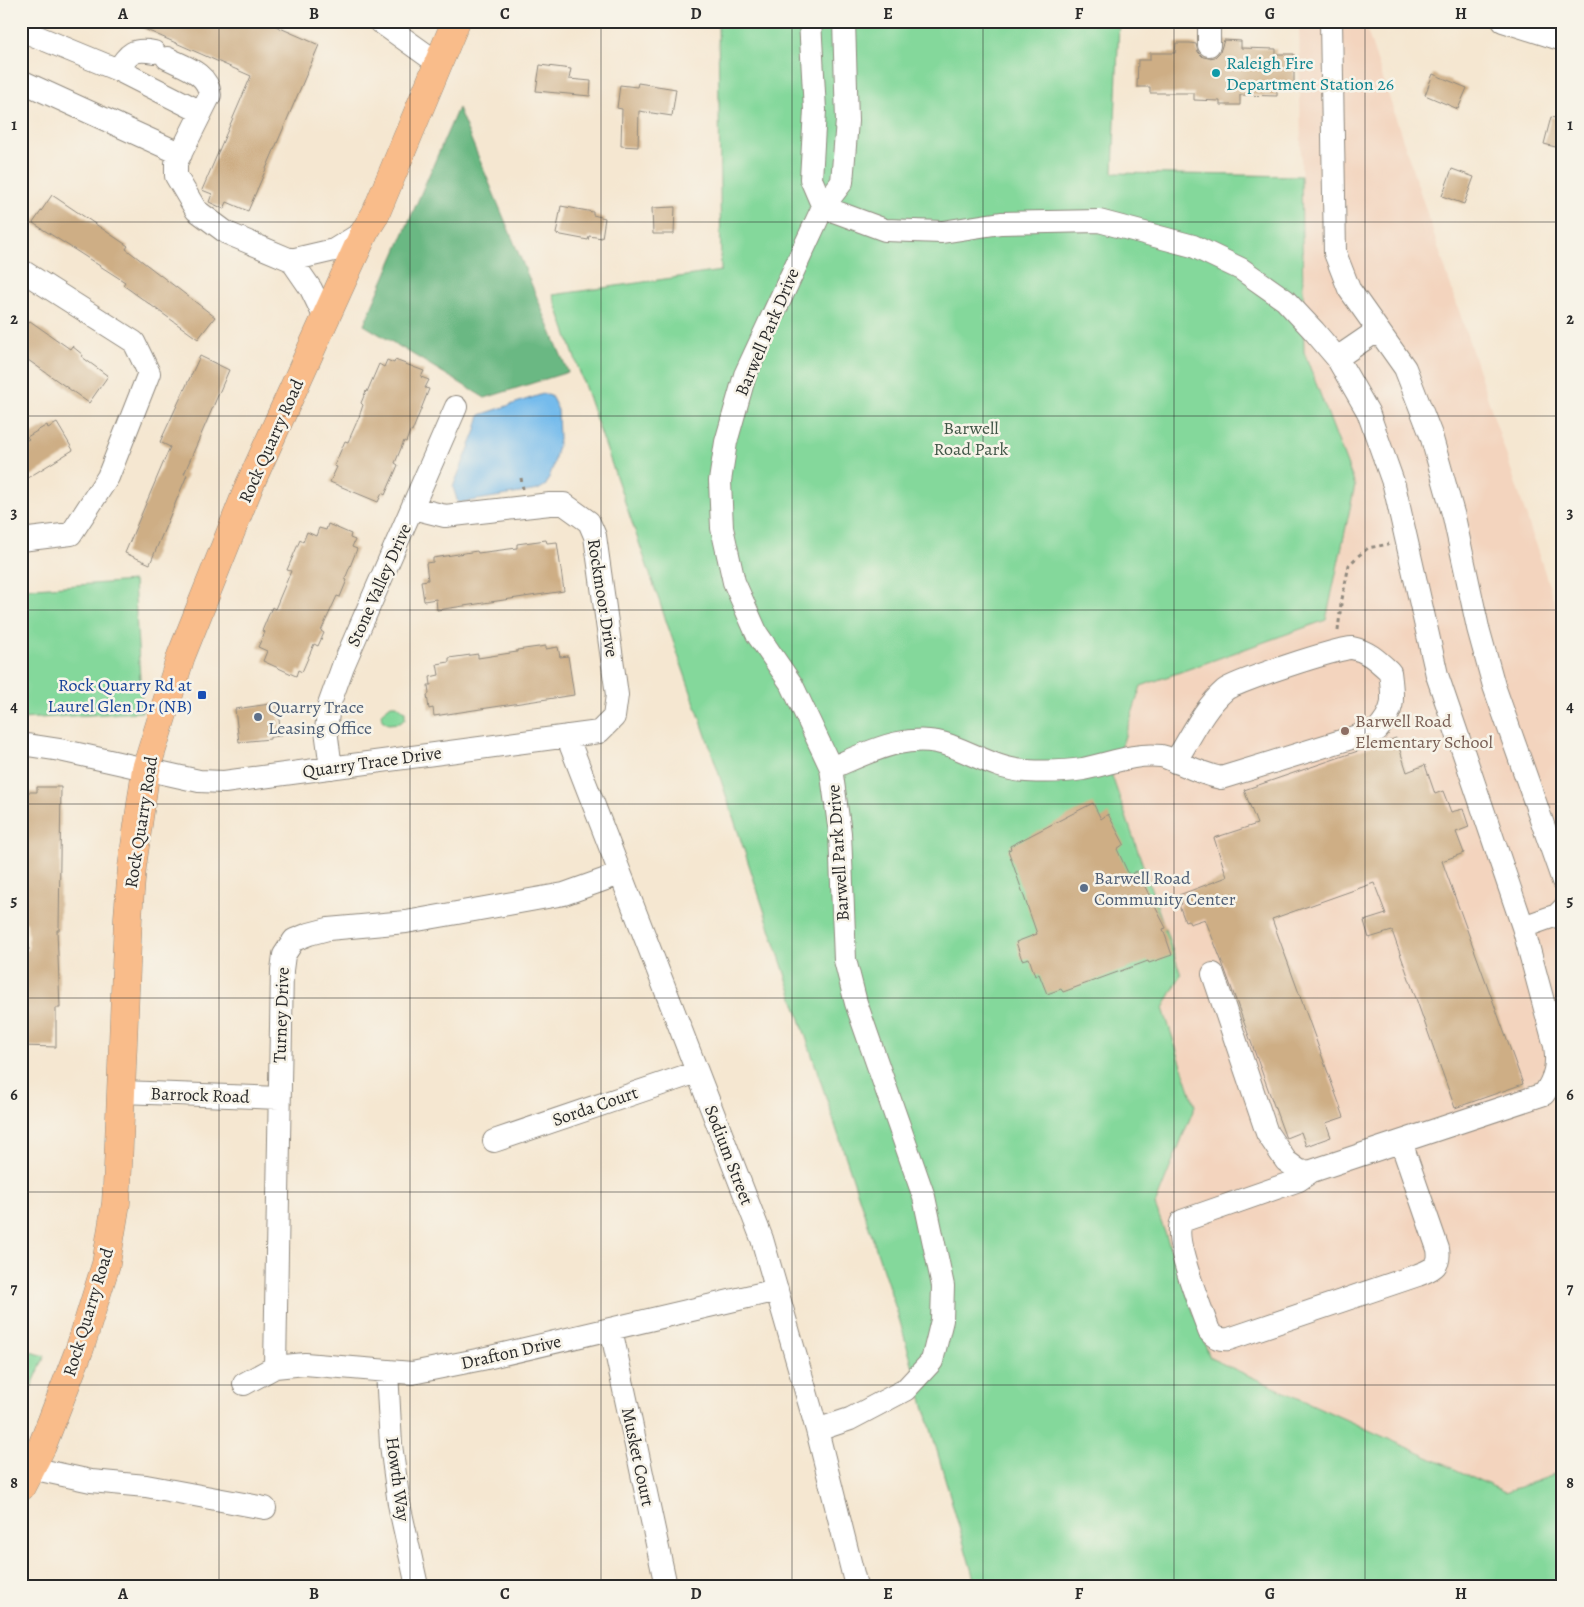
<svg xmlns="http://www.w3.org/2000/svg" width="1584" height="1607" font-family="Alegreya,serif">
	<rect width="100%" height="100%" fill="#f7f3e8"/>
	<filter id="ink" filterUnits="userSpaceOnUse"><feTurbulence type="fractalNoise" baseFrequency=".02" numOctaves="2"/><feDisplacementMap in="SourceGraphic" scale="10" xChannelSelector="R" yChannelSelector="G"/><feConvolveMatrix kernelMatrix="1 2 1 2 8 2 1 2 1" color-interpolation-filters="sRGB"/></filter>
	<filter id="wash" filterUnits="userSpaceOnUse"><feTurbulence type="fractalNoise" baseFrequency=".0096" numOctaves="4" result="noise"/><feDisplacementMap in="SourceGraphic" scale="20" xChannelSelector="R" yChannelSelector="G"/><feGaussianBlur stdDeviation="1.12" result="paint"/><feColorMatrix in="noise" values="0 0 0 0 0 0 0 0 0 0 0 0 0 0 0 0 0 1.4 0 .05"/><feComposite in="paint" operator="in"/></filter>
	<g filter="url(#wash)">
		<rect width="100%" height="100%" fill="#f5e7d1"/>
		<path fill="#f3d4be" d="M1299 21H1364L1563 628V1472L1505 1493 1210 1358 1155 1205 1195 1106 1163 1008 1181 975 1112 776 1141 686 1326 620 1355 485 1304 352Z"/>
		<path fill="#84d89b" stroke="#588263" d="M718 21H1119L1113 173 1301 176 1304 352 1355 485 1326 620 1141 686 1112 776 1181 975 1163 1008 1195 1106 1155 1205 1210 1358 1505 1492 1563 1472V1586H976L898 1315 711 750 553 295 721 271Z
			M134 581 142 712 21 719V589Z
			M391 705H397L405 712V719L400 723 388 724 382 720 381 713Z
			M21 1349 45 1356 21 1410Z"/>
		<path fill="#6bb883" stroke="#4b7257" d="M458 108 568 372 485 398 364 325Z"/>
		<path fill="#75bbec" stroke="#50738c" d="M543 394 551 396 558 410 559 440 553 467 546 485 538 490 458 503 453 487 475 433 480 415Z"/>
		<g id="blocks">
			<path fill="#ceae85" d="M126 21H264L319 45 248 211 227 202 224 209 209 202 212 194 202 190 251 76Z
				M1224 40 1241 41V48L1276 49V54H1294V89H1277V96L1240 95V105H1220V101L1194 100V93H1150V87H1137L1138 60H1150V53H1175L1176 43H1190L1196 44 1198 52 1203 57 1209 58 1215 57 1220 52Z
				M540 65 571 69 569 79 591 81 590 96 536 91Z
				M1433 74 1467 88 1458 109 1425 95Z
				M638 83 676 89 672 116 639 111 638 147 621 146 622 109 617 108 620 85 637 87Z
				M1551 117 1563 120V149L1544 144Z
				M1452 169 1474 177 1464 204 1442 196Z
				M52 195 128 246 126 249 215 317 198 339 123 285 125 282 33 223Z
				M561 206 593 212V215L605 218 602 238 589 236 588 240 556 234Z
				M675 207 674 234H653L652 208Z
				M30 321 70 349 72 346 83 355 82 357 108 376 89 403 21 355V333Z
				M200 356 229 370 184 474 187 475 150 564 125 553 170 447 160 442Z
				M387 360 394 363 395 360 424 371 421 377 429 380 425 388 429 389 412 432 410 431 406 442 404 441 395 463 398 465 385 495 382 493 378 502 330 482 337 467 334 466 345 441 348 442 359 417 363 405 361 403 366 391 367 392 379 364 384 367Z
				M57 423 73 450 21 482V443L29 439 27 437 47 425 48 428Z
				M328 524 351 534 350 538 355 540 352 547 357 549 345 579 347 580 340 597 337 596 321 631 324 633 318 646 314 644 302 672 298 670 296 676 263 661 267 651 258 647 265 632 262 631 272 607 275 609 291 571 287 570 300 540 303 542 307 532 316 536 319 528 326 530Z
				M546 540 547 543 557 542 564 591 437 610 436 599 424 601 421 581 428 580 426 563 433 562V558L477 551 478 553 517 548V544Z
				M546 646V649L558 647 560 657 568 656 574 695 434 716 433 708 429 709 427 695 429 694 428 685H431L430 677 439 675 437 664 449 662V658L478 654V658L517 652V650Z
				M277 703 281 736 270 737V739L239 742 235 709Z
				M1396 738 1407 772 1425 765 1435 794 1443 791 1451 812 1463 809 1469 827 1456 832 1464 853 1442 861 1523 1084 1455 1108 1392 931 1369 938 1364 921 1386 914 1374 883 1272 919 1344 1117 1326 1123 1331 1137 1306 1146 1301 1132 1286 1138 1285 1136 1225 970 1205 919 1190 924 1188 920 1185 921 1179 905 1182 904 1179 895 1227 877 1214 838 1257 824 1244 790Z
				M37 787H61L59 930H57L60 1008H56V1047L21 1046V1022H24L23 990H25L24 954 26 953 25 950H29L27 922H25V792H37Z
				M1093 803 1101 819 1108 814 1124 844 1117 849 1129 875 1137 871 1166 928 1163 929 1172 955 1149 963 1148 961 1063 992 1061 989 1047 994 1039 974 1035 976 1029 958 1022 960 1016 942 1037 934 1008 850 1011 849 1010 846Z"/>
		</g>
	</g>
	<g filter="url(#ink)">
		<use href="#blocks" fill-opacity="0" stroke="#90897e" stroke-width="1"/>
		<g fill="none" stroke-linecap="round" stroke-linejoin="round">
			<g stroke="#90897e" stroke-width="24">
				<path id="minor" d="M379 21 439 64
					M810 21 815 110 811 179 823 207
					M1209 21V45
					M1331 21 1335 253 1349 289 1405 368 1431 435 1454 517 1478 628 1494 686 1563 881
					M1503 21 1563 40
					M21 30 118 70C129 53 133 48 154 52
					M167 58C185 67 208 73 210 95L176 163V176L196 210 227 233 291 260
					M118 70 201 112
					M21 81 181 154
					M823 207 885 230 942 232 1001 223 1099 221 1193 246 1241 269 1285 300 1314 331 1337 358 1368 412 1394 485 1437 675 1523 927 1555 1046C1558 1065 1555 1078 1544 1094L1312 1171 1301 1172 1286 1161 1267 1133 1213 974
					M21 270 134 342 149 373 108 477 71 534 21 540
					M326 320 311 289 291 260 334 250 365 231
					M1337 358 1378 330
					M567 736 762 1239 817 1430 856 1586
					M21 744 60 750 199 781 224 782 599 732 614 717 617 695 595 536 589 522 564 504H550L445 516 413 508
					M331 768 326 730 329 705 343 666 456 407
					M831 768C869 752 910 730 951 746 976 755 999 770 1026 771 1045 772 1063 772 1083 769 1109 764 1133 753 1161 756 1168 757 1175 762 1182 764 1195 770 1207 775 1221 778L1377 730C1396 709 1393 698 1390 672 1378 661 1368 651 1352 648 1341 647 1234 682 1225 690 1203 709 1191 737 1175 762
					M1523 927 1557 915 1563 909
					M122 1092 279 1098
					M494 1141 697 1072
					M1312 1171 1299 1180 1182 1221C1171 1239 1202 1310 1209 1331 1215 1338 1220 1340 1229 1339L1418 1275C1432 1269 1441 1267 1438 1249L1401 1142
					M611 1329 666 1586
					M275 1367 282 970 284 955 294 940 309 934 328 929 406 922 564 894 620 874
					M387 1371 391 1445 399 1504 417 1586
					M244 1384 275 1367 305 1364 412 1373 482 1359 777 1290
					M817 1430 850 1419 905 1390 932 1361 942 1320 943 1286 924 1197 856 1003 845 960 840 833 831 768 792 685 757 634 734 582 722 528 720 481 726 442 745 375 823 207 842 182 847 121 844 21
					M31 1468 91 1481 146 1486 265 1508"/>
			</g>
			<g stroke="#90897e" stroke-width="29">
				<path id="major" d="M21 1487 42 1446 80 1348 106 1264 116 1203 118 1167 128 917 132 867 146 769 181 656 250 484 365 231 375 215 456 21"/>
			</g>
			<path stroke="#90897e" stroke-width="3" stroke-dasharray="4 4" stroke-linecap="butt" d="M521 478 523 489
				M1338 631 1341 604 1349 565 1358 556 1368 548 1389 544"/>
			<use href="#minor" stroke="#fff" stroke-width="22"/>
			<use href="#major" stroke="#f9bc8a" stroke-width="28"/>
		</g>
	</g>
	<path fill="none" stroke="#2b2b2b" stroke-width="1" stroke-opacity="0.55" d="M219 21V1586M410 21V1586M601 21V1586M792 21V1586M983 21V1586M1174 21V1586M1365 21V1586M21 222H1563M21 416H1563M21 610H1563M21 804H1563M21 998H1563M21 1192H1563M21 1385H1563"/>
	<circle fill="#0f9aa8" stroke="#f7f3e8" stroke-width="2" cx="1216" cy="73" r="5"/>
	<rect fill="#1a4fb4" stroke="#f7f3e8" stroke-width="2" x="197" y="690" width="10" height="10" rx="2.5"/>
	<g fill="#5c6f8a" stroke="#f7f3e8" stroke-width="2">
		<circle cx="258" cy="717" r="5"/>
		<circle cx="1084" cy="888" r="5"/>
	</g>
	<circle fill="#8d6e63" stroke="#f7f3e8" stroke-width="2" cx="1345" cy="731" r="5"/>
	<g text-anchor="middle" stroke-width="5" stroke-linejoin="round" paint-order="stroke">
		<g font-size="18" fill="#0d838f" stroke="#f7f3e8" text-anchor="start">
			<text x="1226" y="69">Raleigh Fire<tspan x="1226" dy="21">Department Station 26</tspan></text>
		</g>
		<g font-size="18" fill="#2b2b2b" stroke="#f7f3e8">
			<text transform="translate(767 332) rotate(-67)" y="6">Barwell Park Drive</text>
			<text transform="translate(271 441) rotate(-66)" y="6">Rock Quarry Road</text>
			<text transform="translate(379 585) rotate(-66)" y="6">Stone Valley Drive</text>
			<text transform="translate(603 598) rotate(81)" y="6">Rockmoor Drive</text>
			<text transform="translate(372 762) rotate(-8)" y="6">Quarry Trace Drive</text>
			<text transform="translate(141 822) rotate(-81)" y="6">Rock Quarry Road</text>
			<text transform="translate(838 853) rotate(-94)" y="6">Barwell Park Drive</text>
			<text transform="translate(281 1015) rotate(-88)" y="6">Turney Drive</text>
			<text transform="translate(200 1095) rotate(2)" y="6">Barrock Road</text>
			<text transform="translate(595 1106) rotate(-19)" y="6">Sorda Court</text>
			<text transform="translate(729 1155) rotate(69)" y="6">Sodium Street</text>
			<text transform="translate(88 1312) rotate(-73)" y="6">Rock Quarry Road</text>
			<text transform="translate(511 1352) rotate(-13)" y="6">Drafton Drive</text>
			<text transform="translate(638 1457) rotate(78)" y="6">Musket Court</text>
			<text transform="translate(398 1479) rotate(82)" y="6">Howth Way</text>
		</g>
		<g font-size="18" fill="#415647" stroke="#f7f3e8">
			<text x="971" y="434">Barwell<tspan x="971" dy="21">Road Park</tspan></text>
		</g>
		<g font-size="18" fill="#164399" stroke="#f7f3e8" text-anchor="end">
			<text x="192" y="691">Rock Quarry Rd at<tspan x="192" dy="21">Laurel Glen Dr (NB)</tspan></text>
		</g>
		<g font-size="18" fill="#4e5e75" stroke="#f7f3e8" text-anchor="start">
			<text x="268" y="713">Quarry Trace<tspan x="268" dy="21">Leasing Office</tspan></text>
			<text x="1094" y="884">Barwell Road<tspan x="1094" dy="21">Community Center</tspan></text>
		</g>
		<g font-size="18" fill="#785e54" stroke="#f7f3e8" text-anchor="start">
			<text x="1355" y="727">Barwell Road<tspan x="1355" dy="21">Elementary School</tspan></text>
		</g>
	</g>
	<rect width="1584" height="1607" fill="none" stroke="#f7f3e8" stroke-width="55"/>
	<rect x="28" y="28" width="1528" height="1552" fill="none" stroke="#2b2b2b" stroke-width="2"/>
	<g font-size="16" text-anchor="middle" font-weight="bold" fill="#2b2b2b">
		<text x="123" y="19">A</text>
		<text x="314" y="19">B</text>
		<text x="505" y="19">C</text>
		<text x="696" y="19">D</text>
		<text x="888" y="19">E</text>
		<text x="1079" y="19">F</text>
		<text x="1270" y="19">G</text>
		<text x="1461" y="19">H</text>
		<text x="14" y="130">1</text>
		<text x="1570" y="130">1</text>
		<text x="14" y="324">2</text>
		<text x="1570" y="324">2</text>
		<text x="14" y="518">3</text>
		<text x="1570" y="518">3</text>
		<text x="14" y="712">4</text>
		<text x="1570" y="712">4</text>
		<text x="14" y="906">5</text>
		<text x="1570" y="906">5</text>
		<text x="14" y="1100">6</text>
		<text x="1570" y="1100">6</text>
		<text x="14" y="1294">7</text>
		<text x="1570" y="1294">7</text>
		<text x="14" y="1488">8</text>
		<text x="1570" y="1488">8</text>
		<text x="123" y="1599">A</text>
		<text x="314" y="1599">B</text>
		<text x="505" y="1599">C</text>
		<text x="696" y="1599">D</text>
		<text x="888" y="1599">E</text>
		<text x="1079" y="1599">F</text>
		<text x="1270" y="1599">G</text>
		<text x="1461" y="1599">H</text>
	</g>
</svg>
